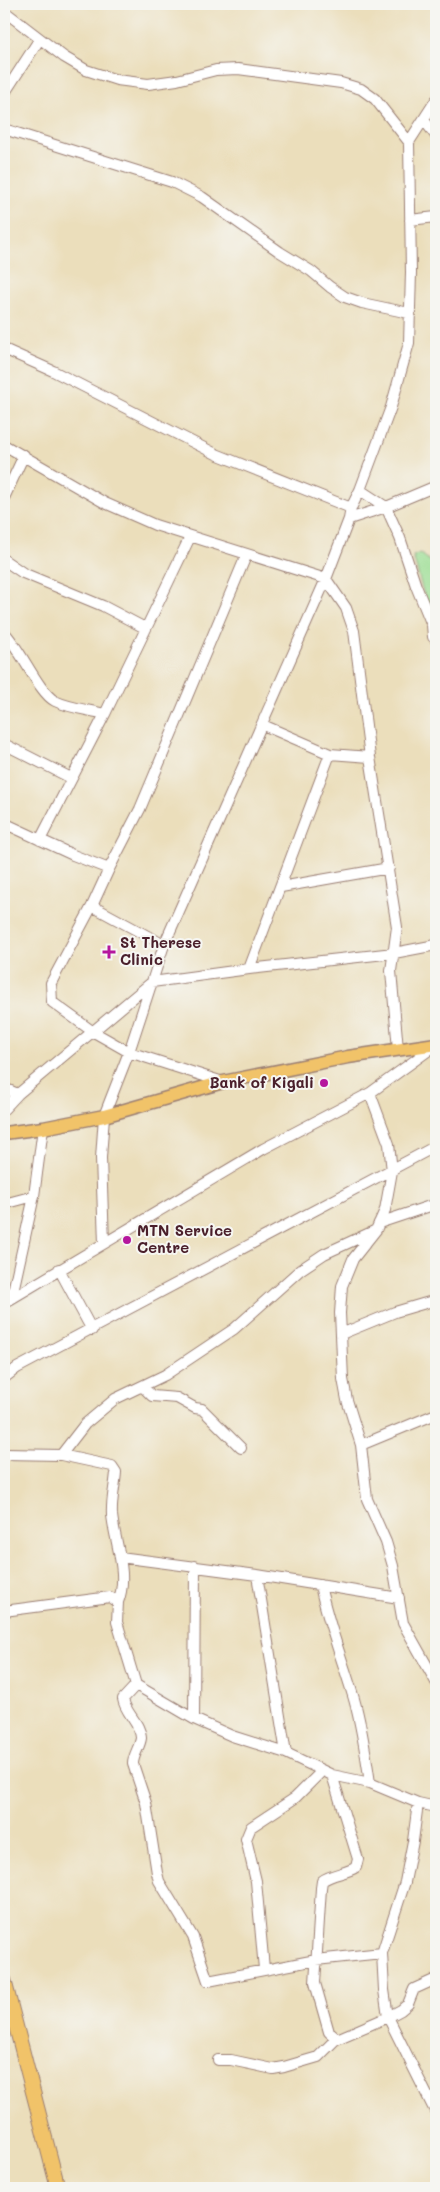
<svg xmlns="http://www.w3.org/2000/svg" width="440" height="2192" font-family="Mali,sans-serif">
	<rect width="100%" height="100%" fill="#f6f6f2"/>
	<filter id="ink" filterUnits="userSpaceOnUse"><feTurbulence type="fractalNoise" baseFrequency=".02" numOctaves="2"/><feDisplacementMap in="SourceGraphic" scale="10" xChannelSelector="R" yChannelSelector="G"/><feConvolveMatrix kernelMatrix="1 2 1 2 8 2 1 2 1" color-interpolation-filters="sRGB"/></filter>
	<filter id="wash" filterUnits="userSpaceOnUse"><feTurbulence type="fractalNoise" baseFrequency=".0096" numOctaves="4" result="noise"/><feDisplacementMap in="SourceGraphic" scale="20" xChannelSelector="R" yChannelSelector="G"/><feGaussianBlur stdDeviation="1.12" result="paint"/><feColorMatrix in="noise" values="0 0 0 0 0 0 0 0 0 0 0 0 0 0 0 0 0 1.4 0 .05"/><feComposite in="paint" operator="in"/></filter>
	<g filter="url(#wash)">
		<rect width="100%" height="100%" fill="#ebdebb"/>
		<path fill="#9dde94" stroke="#747e60" d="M420 553 430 561 436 562V621L429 613 413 556Z"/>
	</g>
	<g filter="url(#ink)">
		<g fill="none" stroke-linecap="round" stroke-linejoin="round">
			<g stroke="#9a7e73" stroke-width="12">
				<path id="minor" d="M4 11 64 57 86 70 117 80 148 84 177 80 216 70 238 69 341 83 361 89 375 99 409 142
					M4 94 39 40
					M424 120 436 136
					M4 129 172 182 202 197 280 252 311 271 330 287 345 297 362 303 409 313
					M410 220 436 217
					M4 349 53 371 216 454 351 508
					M4 445 105 503 155 525 326 579 346 608 354 631 370 757 397 927 391 971 398 1049
					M360 490 386 507 400 538 416 586 432 625 433 637 436 639
					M4 498 24 455
					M349 519 386 507 436 486
					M4 560 23 573 103 606 145 628
					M4 632C20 648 39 693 55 701 69 708 89 710 105 714
					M263 725 330 754 370 757
					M4 744 71 778
					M4 823 73 855 109 869 92 906 51 983 52 1002 92 1031 129 1052 223 1082
					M40 840 105 714 190 537
					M109 869 140 809 246 556
					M281 887 389 868
					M92 906 164 945
					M249 969 330 754
					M4 1088 18 1094
					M370 1093 389 1144 392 1171 385 1210 376 1230 353 1259 342 1286 340 1313 343 1379 347 1400 361 1445 367 1499 386 1542 393 1566 403 1623 436 1682
					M4 1109 18 1094 152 982 249 969 394 953 436 945
					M4 1204 34 1196
					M379 1223 436 1204
					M104 1243 101 1158 104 1116 129 1052 164 945 326 579 349 519 351 508 360 490 391 407 409 343 411 272 409 142 436 100
					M59 1269 92 1330
					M12 1296 34 1196 43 1128
					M4 1303 263 1149 370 1093 436 1045
					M341 1334 395 1312 436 1300
					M4 1378 17 1368 436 1146
					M143 1387 152 1396 177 1398 195 1408 202 1409 241 1448
					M361 1445 436 1414
					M4 1454 61 1455 112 1466 116 1472C115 1487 111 1500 112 1515 115 1544 129 1574 118 1602
					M61 1455 85 1424 115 1399 165 1375 234 1329 300 1270 324 1254 374 1231
					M120 1557 257 1575 399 1598
					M257 1575 286 1753
					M320 1585C328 1624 343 1661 354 1699 362 1727 366 1755 370 1783
					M4 1611 110 1597 118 1602 117 1622 136 1685 194 1719 232 1736 286 1753 332 1775 370 1783 418 1803 436 1807
					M136 1685 123 1699C125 1713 141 1724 141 1738 140 1747 133 1755 133 1764L146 1803 157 1873 159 1881 193 1937 208 1981 316 1960 382 1953
					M194 1719 195 1566
					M332 1775 358 1859 356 1867C346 1874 333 1873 322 1881L321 1888 315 1983 329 2032 337 2039 388 2017 401 2010 408 2004 414 1989 436 1979
					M418 1803 413 1841 405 1882 382 1953 384 1990 388 2017 436 2113
					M264 1969 256 1881 246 1839 251 1827 295 1798 322 1771
					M218 2060H231L273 2069 284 2067 318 2057 336 2039"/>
			</g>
			<g stroke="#9a7e73" stroke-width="15">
				<path id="major" d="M4 1133 43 1128 104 1116 223 1082 348 1057 436 1044"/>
			</g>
			<g stroke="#9a7e73" stroke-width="16">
				<path id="highway" d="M4 1980 58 2188"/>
			</g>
			<use href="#minor" stroke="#fff" stroke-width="10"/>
			<use href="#major" stroke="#f1c369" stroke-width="12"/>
			<use href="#highway" stroke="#f1c369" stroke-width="14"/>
		</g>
	</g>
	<g fill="#b5179e" stroke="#f6f6f2" stroke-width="2">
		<path d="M106.5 944.5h5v5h5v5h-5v5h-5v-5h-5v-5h5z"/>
		<circle cx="324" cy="1083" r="5"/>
		<circle cx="127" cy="1240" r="5"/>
	</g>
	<g text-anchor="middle" stroke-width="4" stroke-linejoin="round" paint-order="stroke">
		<g font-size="15" font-weight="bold" fill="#4a1f2b" stroke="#f6f6f2" text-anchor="start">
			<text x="120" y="948">St Therese<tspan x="120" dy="17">Clinic</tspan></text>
			<text x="314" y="1088" text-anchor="end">Bank of Kigali</text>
			<text x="137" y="1236">MTN Service<tspan x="137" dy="17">Centre</tspan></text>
		</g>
	</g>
	<rect width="440" height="2192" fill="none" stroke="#f6f6f2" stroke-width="20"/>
</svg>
